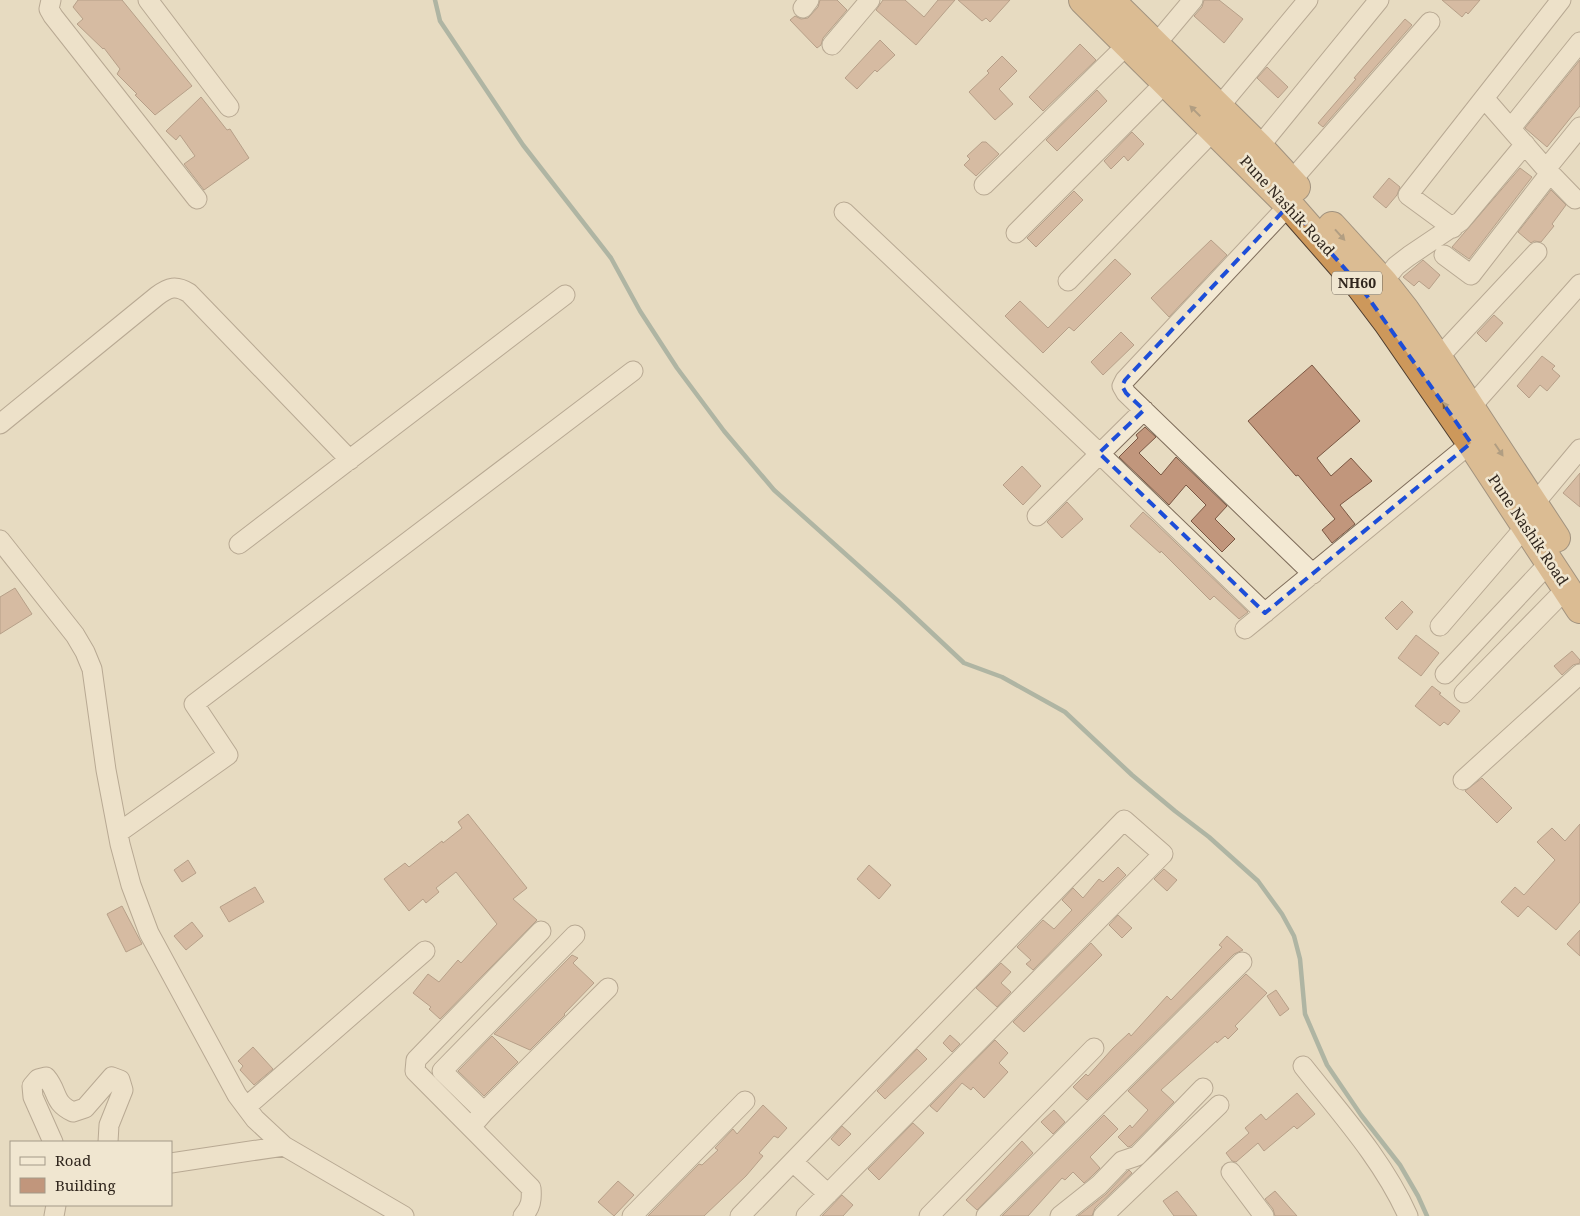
<svg xmlns="http://www.w3.org/2000/svg" width="1580" height="1216" font-family="'Noto Serif',serif">
	<rect width="100%" height="100%" fill="#e7dbc1"/>
	<g fill="none" stroke-linecap="round" stroke-linejoin="round">
		<path stroke="#6c877f" stroke-width="4.5" d="M435 0 440 21 523 145 611 258 640 311 677 368 724 431 774 490 899 602 964 663 1002 677 1065 712 1132 775 1175 811 1209 837 1258 881 1282 914 1294 936 1300 959 1305 1014 1327 1065 1361 1115 1400 1165 1418 1196 1427 1216"/>
	</g>
	<path fill="#c1967c" stroke="#7b5844" d="M78 0H122L192 86 155 115 135 95 137 94 117 74 120 69 104 48 103 49 77 24 83 19 73 7Z
		M820 0H837L847 10 823 38 821 45 817 48 790 20 795 16 801 19 808 18 818 7Z
		M883 0H905L924 17 938 0H955L916 45 876 10Z
		M958 0H1010L990 22 986 18 982 21Z
		M1204 0H1219L1243 19 1224 43 1194 16 1202 7Z
		M1442 0H1480L1468 14 1466 12 1462 17Z
		M1405 19 1412 25 1323 127 1318 123 1356 79 1354 78Z
		M880 40 895 55 877 72 875 70 857 89 845 78Z
		M1080 44 1096 60 1043 111 1029 97Z
		M1002 56 1017 71 999 89 1013 104 995 120 969 92 989 73 987 71Z
		M1580 60V106L1547 147 1525 128Z
		M1267 67 1288 87 1278 98 1257 78Z
		M1097 90 1107 101 1057 151 1046 140Z
		M201 97 227 130 230 129 249 158 204 190 184 164 195 156 180 135 176 140 166 131Z
		M1132 132 1144 144 1128 161 1124 156 1111 169 1104 161Z
		M982 142H986L999 154 976 176 964 165 970 159 967 156Z
		M1520 168 1532 177 1469 259 1452 247Z
		M1389 178 1400 187 1397 195 1386 208 1373 197Z
		M1551 190 1566 205 1552 224 1554 226 1541 242 1534 241 1531 243 1518 232Z
		M1074 191 1083 200 1036 247 1027 238Z
		M1211 240 1227 255 1169 317 1151 298Z
		M1115 259 1131 274 1074 331 1069 327 1043 353 1005 316 1020 301 1048 328Z
		M1423 260 1440 275 1429 289 1419 281 1414 286 1403 277Z
		M1494 315 1503 323 1486 342 1477 333Z
		M1121 332 1134 345 1103 375 1091 362Z
		M1542 356 1555 366 1552 369 1560 376 1547 391 1540 385 1529 398 1517 386Z
		M1312 365 1360 421 1317 458 1331 476 1351 458 1372 481 1340 505 1355 524 1332 543 1322 530 1335 519 1298 475 1296 476 1248 421Z
		M1145 427 1156 437 1139 453 1161 475 1176 457 1227 506 1215 519 1235 539 1222 552 1191 521 1206 505 1186 485 1169 505 1119 457 1138 438 1136 435Z
		M1022 466 1041 486 1023 505 1003 485Z
		M1580 473V507L1563 493Z
		M1067 502 1083 519 1062 538 1047 522Z
		M1143 512 1153 521 1248 612 1239 619 1214 596 1210 600 1161 551 1160 553 1130 526Z
		M15 588 32 614 0 634V597Z
		M1402 601 1413 612 1397 630 1385 618Z
		M1416 635 1439 653 1421 676 1398 658Z
		M1572 651 1580 660V663L1573 665 1562 675 1554 666Z
		M1432 686 1441 693 1439 694 1460 711 1448 725 1444 722 1440 726 1415 706Z
		M1482 778 1512 808 1497 823 1465 791Z
		M468 814 527 888 513 899 537 920 440 1019 429 1009 431 1007 413 993 428 974 439 982 458 960 461 963 497 924 456 872 436 888 439 892 426 903 423 899 409 911 384 879 405 863 409 867 442 841 443 843 462 828 458 822Z
		M1580 824V902L1556 930 1528 906 1518 917 1501 902 1515 887 1524 895 1555 860 1537 842 1552 828 1565 841Z
		M188 860 196 873 182 882 174 870Z
		M869 865 891 885 879 899 857 879Z
		M1118 867 1126 875 1033 970 1026 964 1031 960 1017 947 1043 920 1054 929 1072 910 1062 900 1073 888 1083 898 1099 879 1103 882Z
		M1164 869 1177 880 1167 891 1154 879Z
		M255 887 264 902 229 922 220 907Z
		M122 906 142 944 126 952 107 914Z
		M1118 915 1132 928 1122 938 1109 925Z
		M192 922 203 936 186 950 174 936Z
		M1580 930V956L1567 944Z
		M1227 936 1243 950 1234 954 1087 1100 1073 1087 1086 1074 1088 1076 1113 1048 1129 1033 1131 1036 1167 996 1171 1000 1222 947 1219 945Z
		M1091 943 1102 955 1024 1032 1013 1022Z
		M572 955 578 958 573 963 594 983 564 1014 565 1015 530 1050 494 1034Z
		M1001 963 1011 972 1001 983 1011 992 997 1007 976 988Z
		M1246 974 1267 993 1235 1026 1238 1029 1228 1039 1225 1036 1217 1043 1216 1041 1161 1090 1174 1102 1131 1146 1128 1147 1118 1137 1130 1125 1132 1128 1148 1110 1128 1091Z
		M1276 990 1289 1009 1280 1016 1267 996Z
		M950 1035 960 1044 952 1052 943 1043Z
		M492 1036 518 1062 484 1096 458 1071Z
		M995 1040 1008 1053 999 1063 1008 1072 984 1098 973 1087 971 1090 962 1083 937 1112 930 1106Z
		M253 1047 273 1069 254 1085 240 1070 243 1066 238 1061Z
		M917 1049 927 1059 885 1099 877 1091Z
		M1297 1093 1315 1114 1297 1129 1294 1126 1264 1151 1258 1143 1236 1162 1232 1161 1226 1153 1249 1133 1245 1128 1261 1114 1266 1120Z
		M763 1105 787 1128 778 1138 774 1136 759 1153 763 1156 746 1176 704 1216H648L699 1164 702 1165 718 1150 715 1148 733 1129 737 1134Z
		M1054 1110 1065 1122 1053 1134 1041 1122Z
		M1104 1115 1118 1129 1090 1157 1100 1168 1091 1177 1084 1183 1073 1172 1065 1180 1062 1178 1028 1216H1002Z
		M913 1123 924 1133 879 1180 868 1169Z
		M842 1126 851 1134 839 1146 831 1139Z
		M1022 1141 1033 1153 977 1210 966 1200Z
		M1129 1170 1132 1173 1095 1208 1092 1216H1078L1106 1194Z
		M618 1181 634 1195 614 1216 598 1202Z
		M1177 1191 1190 1207 1197 1216H1174L1163 1201Z
		M1275 1191 1297 1216H1275L1273 1209 1265 1199Z
		M842 1195 853 1205 843 1216H822Z"/>
	<g fill="none" stroke-linecap="round" stroke-linejoin="round">
		<g stroke="#7f6d5b" stroke-width="21">
			<path id="minor" d="M51 0 49 9 53 16 197 199
				M148 0 229 107
				M803 8 809 0
				M1156 44 1193 0
				M832 45 870 0
				M1484 98 1546 169 1575 199
				M1219 107 1308 0
				M1511 128 1580 42
				M1259 147 1379 0
				M1546 169 1580 127
				M1291 181 1430 22
				M984 185 1128 44
				M1289 205 1125 380 1122 386 1126 393 1313 574
				M844 212 1099 453 1265 613
				M1453 228 1408 195 1561 0
				M1016 233 1166 82
				M1444 255 1471 275 1550 173
				M1068 281 1214 130
				M1383 282 1396 266 1409 256 1461 221 1525 144
				M1438 358 1537 252
				M1470 408 1580 284
				M0 424 157 296C169 287 176 285 189 293L350 460
				M1534 504 1580 449
				M1037 516 1144 410
				M0 540 75 635 85 652 92 669 106 770 120 844 131 885 149 933 237 1095 255 1119 284 1146 404 1216
				M239 544 565 295
				M1440 626 1526 526
				M1245 629 1471 443
				M1445 674 1550 562
				M1464 693 1567 588
				M1463 780 1580 674
				M118 833 228 755 194 704 633 371
				M1303 1066C1341 1114 1383 1160 1408 1216
				M246 1107 425 951
				M484 1112 608 988
				M471 1127 484 1112 442 1071 575 935
				M53 1142 33 1097 32 1086 38 1079 46 1077C59 1092 52 1102 73 1112L85 1108 112 1077 120 1080 123 1090 109 1125 108 1142
				M793 1162 828 1194
				M171 1163 284 1146
				M1231 1172 1264 1216
				M54 1216 56 1205
				M523 1216C531 1207 532 1200 531 1188L415 1071 416 1060 541 931
				M632 1216 745 1101
				M740 1216 1124 820 1163 854 806 1216
				M929 1216 1094 1048
				M986 1216 1242 962
				M1060 1216 1099 1185 1122 1161 1137 1156 1203 1088
				M1103 1216 1219 1105"/>
		</g>
		<g stroke="#4d3c2f" stroke-width="30">
			<path id="highway" d="M1083 0 1289 205 1360 286 1388 323 1471 443 1580 609
				M1110 0 1259 147 1296 187
				M1332 226 1383 282 1405 310 1438 358 1556 538"/>
		</g>
		<use href="#minor" stroke="#f3e9d3" stroke-width="19"/>
		<use href="#highway" stroke="#cd985b" stroke-width="28"/>
	</g>
	<defs><path id="oneway-solid" d="M-6-.8H1V-3.2L6.5 0L1 3.2V.8H-6Z" transform="scale(1.25)"/></defs>
	<g fill="#6f5436">
		<use href="#oneway-solid" transform="translate(1195 111) rotate(-135)"/>
		<use href="#oneway-solid" transform="translate(1340 235) rotate(48)"/>
		<use href="#oneway-solid" transform="translate(1447 408) rotate(-125)"/>
		<use href="#oneway-solid" transform="translate(1499 450) rotate(56)"/>
	</g>
	<path d="M0 0H1580V1216H0ZM1289 205 1360 286 1471 443 1265 613 1099 453 1144 410 1126 393 1122 386 1125 380Z" fill="#e7dbc1" fill-opacity=".55" fill-rule="evenodd"/>
	<path fill="none" stroke="#1d4ed8" stroke-width="4" stroke-dasharray="10 6" stroke-linejoin="round" d="M1289 205 1360 286 1471 443 1265 613 1099 453 1144 410 1126 393 1122 386 1125 380Z"/>
	<g text-anchor="middle" stroke-width="5" stroke-linejoin="round" paint-order="stroke">
		<rect fill="#f0e6d0" stroke="#6a6053" stroke-width="1" x="1332" y="271.5" width="50" height="23" rx="4"/>
		<g font-size="14" font-weight="bold" fill="#30261d">
			<text x="1357" y="288">NH60</text>
		</g>
		<g font-size="15" fill="#30261d" stroke="#f0e6d0">
			<text transform="translate(1287 206) rotate(47)" y="5">Pune Nashik Road</text>
			<text transform="translate(1528 530) rotate(56)" y="5">Pune Nashik Road</text>
		</g>
	</g>
	<rect x="10" y="1141" width="162" height="65" fill="#f0e6d0" stroke="#a39988"/>
	<rect x="20" y="1157" width="25" height="8" fill="#f3e9d3" stroke="#a39988"/>
	<text x="55" y="1166" font-size="15" fill="#30261d">Road</text>
	<rect x="20" y="1178" width="25" height="15" fill="#c1967c" stroke="#a39988"/>
	<text x="55" y="1191" font-size="15" fill="#30261d">Building</text>
</svg>
